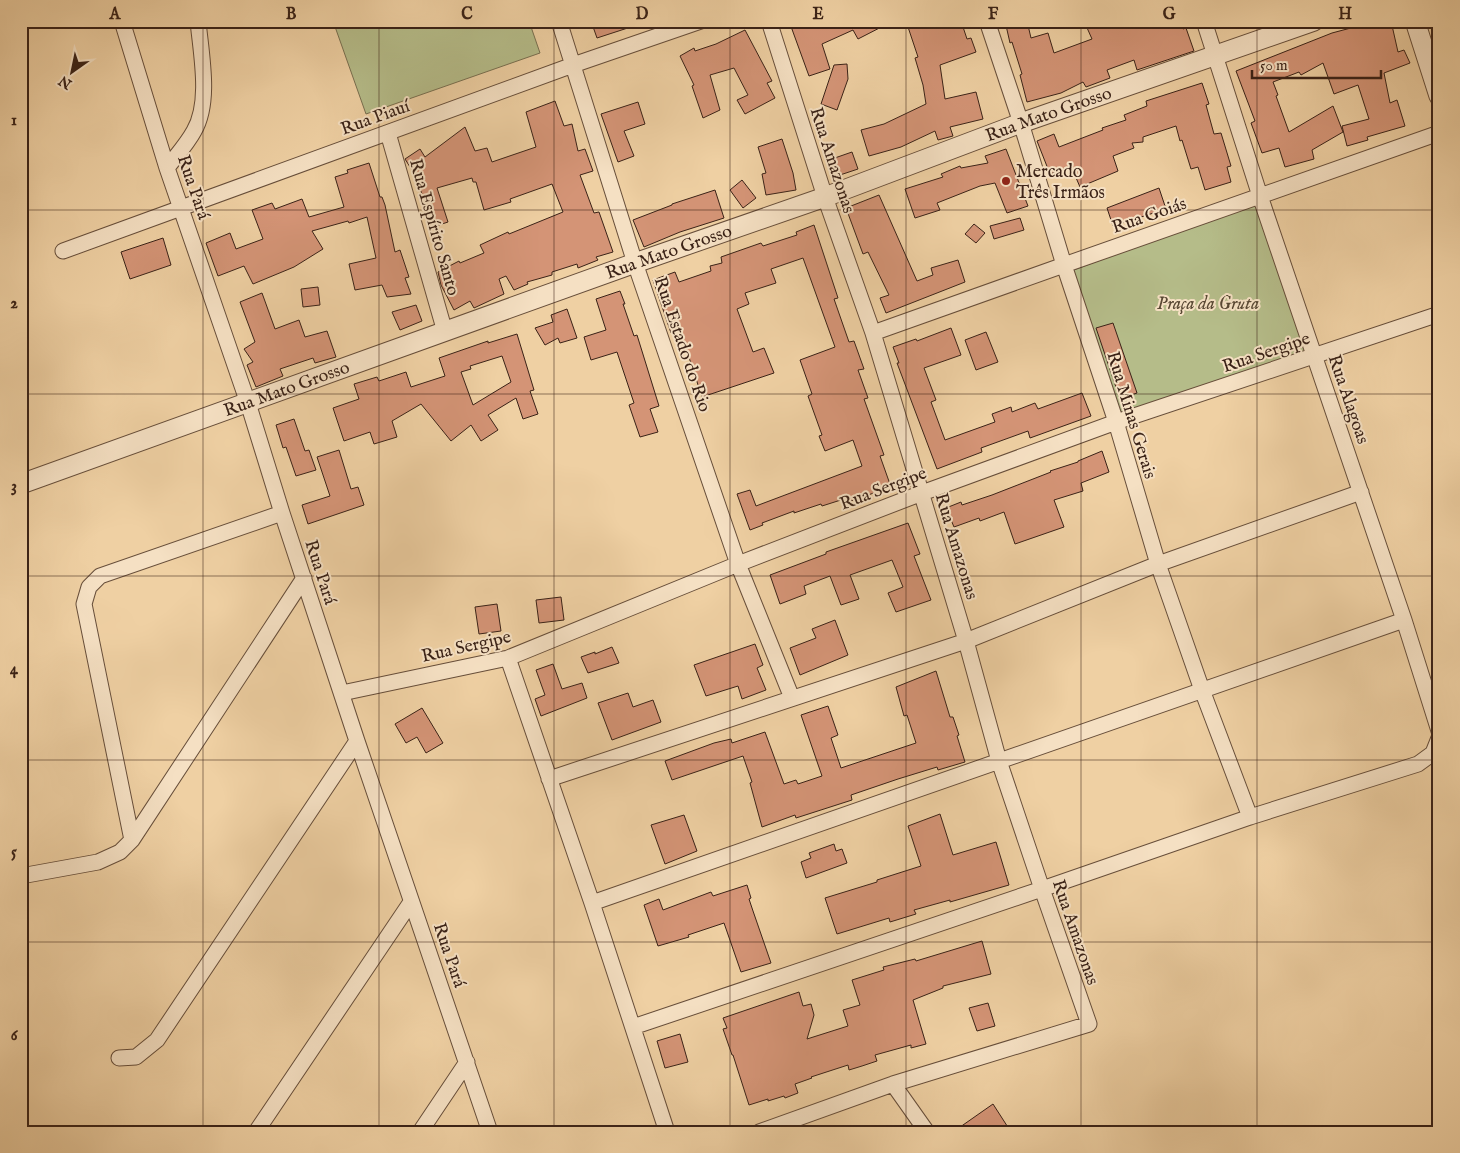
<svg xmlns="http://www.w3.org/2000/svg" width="1460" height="1153" font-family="'IM FELL English',serif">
	<rect width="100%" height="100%" fill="#efd0a3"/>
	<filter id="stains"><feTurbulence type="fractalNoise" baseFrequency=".004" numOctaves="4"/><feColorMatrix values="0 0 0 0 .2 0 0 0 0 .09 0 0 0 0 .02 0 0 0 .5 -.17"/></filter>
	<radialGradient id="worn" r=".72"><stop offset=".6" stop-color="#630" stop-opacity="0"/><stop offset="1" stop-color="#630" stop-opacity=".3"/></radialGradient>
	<path fill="#b5bc89" stroke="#786f50" d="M333 21H529L540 53 366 114Z
		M1256 202 1309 352 1119 414 1071 271Z"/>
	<path fill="#d49476" stroke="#3a2217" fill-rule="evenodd" d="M591 21H640V24L597 38Z
		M789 21H893L858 39 853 30 822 44 830 69 809 76Z
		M906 21H961L967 39 971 38 976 52 940 65 945 99 976 92 983 119 950 127 953 136 938 140 935 131 901 147 869 156 861 130 884 124 926 104 923 85 915 58 918 57Z
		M1005 21H1027L1031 38 1048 33 1054 53 1092 39 1084 21H1180L1183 29 1186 28 1194 51 1137 70 1134 60 1107 70 1110 78 1086 87 1083 82 1061 93 1027 102 1020 75 1022 74 1012 42 1010 43Z
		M1377 21H1391L1398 52 1404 50 1410 63 1384 73 1390 103 1397 100 1405 126 1367 137 1368 140 1347 146 1342 126 1369 119 1358 85 1334 94 1323 63 1301 75 1299 72 1273 82 1278 95 1276 96 1289 132 1333 106 1343 132 1312 150 1314 159 1285 167 1279 148 1262 153 1251 123 1255 121 1236 71 1332 33Z
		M745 30 772 81 767 83 775 98 745 114 737 100 748 95 734 68 710 75 720 110 703 118 692 86 694 85 680 56 694 48 695 51 716 44Z
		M847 64 848 79 837 110 821 104 834 65Z
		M1202 83 1209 104 1206 105 1214 134 1221 133 1231 166 1227 167 1231 182 1205 190 1198 167 1191 169 1182 140 1180 141 1176 126 1143 137V142L1132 143 1134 148 1113 156 1118 171 1080 187 1071 166 1050 174 1037 141 1054 134 1059 147 1103 130 1102 128 1126 120 1124 115 1147 106 1146 101Z
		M555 101 564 126 572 124 578 151 585 149 593 171 580 175 594 213 599 212 613 252 596 257 598 260 578 268 577 264 552 272V275L527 282 528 284 514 290 506 276 499 279 504 294 474 308 470 301 454 310 441 285 438 272 459 261 460 263 484 253 480 245 508 232 509 234 563 212 552 184 510 199 511 202 484 210 476 182H473L472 178 437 188 448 222 430 228 424 209 427 208 415 175 405 159 420 149 425 157 465 127 475 151 487 148 492 162 536 147 526 112Z
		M638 102 645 124 624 131 634 156 618 162 601 114Z
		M782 139 793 173 796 190 766 195 762 174 766 173 758 147Z
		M1006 149 1028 206 1007 213 995 183 980 186 937 203 940 210 915 218 905 189 943 177 941 174 960 166 961 168 988 163 985 156Z
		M852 152 858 169 834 177 829 160Z
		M369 163 380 197H382L385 205 395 252 400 250 409 277 405 278 411 294 387 297 382 285 355 290 349 264 376 258 367 217 349 223 348 221 312 231 323 249 294 267 253 284 244 266 218 276 206 243 230 233 236 249 263 239 252 210 272 203 275 209 302 199 309 217 344 207 335 177 348 173 347 170Z
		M742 180 756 198 743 208 730 190Z
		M1159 188 1166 209 1113 226 1107 208Z
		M715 190 724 218 680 232 644 247 633 220 672 205V204Z
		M879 195 917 281 933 275 931 268 958 260 965 282 886 313 880 298 889 295 868 252 863 254 846 208Z
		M1020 218 1024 230 994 239 990 226Z
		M974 224 985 233 976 243 965 234Z
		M814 225 838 298 834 299 849 342 854 341 864 369 858 370 868 398 864 399 884 455 880 456 891 487 845 503 844 499 822 506 821 504 794 513V511L762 523 763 525 750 530 737 494 750 490 756 506 862 466 853 440 825 451 819 436 822 435 808 396 812 394 800 360 835 347 803 258 771 269 776 283 745 293 749 304 737 309 753 352 764 348 774 373 702 397 680 330 671 333 653 280 675 272 679 282 711 271 710 266 722 263 721 257 761 243 763 246 797 235 796 232Z
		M163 238 171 265 130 279 121 252Z
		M318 287 320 305 303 307 301 289Z
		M620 291 625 304H623L634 336 637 335 659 406 650 409 658 432 640 437 629 405 634 403 617 352 591 360 584 337 606 330 596 299Z
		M262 293 275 329 299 320 305 337 327 331 336 357 315 363 313 358 280 369 283 376 256 387 247 365 253 362 244 349 255 342 240 302Z
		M416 305 422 321 400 330 392 312Z
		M567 309 577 338 560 343 558 338 545 345 535 328 553 322 551 315Z
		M1113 323 1137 393 1120 399 1096 328Z
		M951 328 961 355 924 368 936 400 931 402 945 440 995 422 992 414 1011 407 1012 412 1035 403 1038 409 1082 393 1091 416 1030 438 1028 431 981 448 982 452 937 469 897 363H899L893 347 916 339 917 341Z
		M986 332 998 362 976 370 965 340Z
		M517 334 534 390 530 391 538 414 523 419 516 398 488 415 498 430 481 441 471 425 451 441 421 404 392 421 397 437 374 444 370 432 344 441 333 408 359 399 354 384 377 377 379 381 406 372 411 387 445 376 439 358 488 341V343ZM502 356 511 382 473 405 461 372 471 369 470 366Z
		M294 419 305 451 309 450 316 470 296 476 286 447 283 448 276 425Z
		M339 450 351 489 358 487 364 505 308 524 302 505 330 496 317 457Z
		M1102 451 1109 472 1081 483 1083 491 1054 500 1064 527 1015 544 1004 512 980 521 979 518 954 527 946 508 961 502 962 505 992 495 1051 472 1050 471 1078 462V461Z
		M908 523 920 554 914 556 931 600 896 612 888 593 903 587 892 560 850 575 859 599 841 605 830 576 804 586 806 594 780 604 770 575 826 554V552Z
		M561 597 564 620 539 623 536 600Z
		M497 604 501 631 479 634 475 607Z
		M835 620 848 655 800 675 790 648 816 638 812 629Z
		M755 644 763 665 757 668 766 690 742 699 738 686 706 696 694 665Z
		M612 647 619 663 588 673 581 657 595 652V654Z
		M553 664 562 689 582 683 587 698 541 716 535 699 545 695 536 670Z
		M936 671 950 717H953L959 735 957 736 965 762 938 770 937 767 898 779 851 795 852 800 796 818 795 815 762 827 750 783 752 782 743 756 672 780 665 761 714 743 731 739 732 743 765 732 784 784 796 780 798 784 822 776 801 715 828 706 838 735 831 738 841 768 916 743 907 715 904 716 896 687Z
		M628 693 633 707 653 700 661 722 612 740 598 703Z
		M422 708 443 743 426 753 417 737 406 743 395 724Z
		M940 814 953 855 996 842 1009 885 950 902V900L914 910 916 914 890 922 889 918 837 934 825 898 877 882V880L921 866 908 826Z
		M684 815 697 851 665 864 651 825Z
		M834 844 836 851 842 849 847 863 806 878 801 862 811 858 809 853Z
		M747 885 751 898 749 899 753 911 771 963 741 972 724 923 688 935 689 937 658 946 644 905 659 899 663 910 711 892 713 896Z
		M982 941 991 974 943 986V988L913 1000 926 1044 911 1048V1045L875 1055 877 1061 862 1066 849 1070 848 1065 811 1077 812 1078 795 1084 798 1093 785 1098 784 1096 768 1101V1099L749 1105 733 1055H732L723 1029 727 1028 723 1018 799 992 803 1006 811 1004 814 1015 807 1039 848 1026 843 1010 860 1005 852 980 884 970 883 967 915 959 916 961Z
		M988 1003 995 1026 977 1031 969 1008Z
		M680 1034 688 1062 665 1068 657 1041Z
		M993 1104 1011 1132H953Z"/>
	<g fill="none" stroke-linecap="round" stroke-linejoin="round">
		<g stroke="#674e3a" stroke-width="17">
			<path id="minor" d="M122 21 167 168 248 403 282 513 357 741 490 1132
				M559 21 635 263 738 564 792 698
				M987 21 1021 123 1064 265 1116 422 1158 564 1202 690 1250 817
				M1204 21 1260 196 1404 620 1439 731
				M388 133 445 332
				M167 168C176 156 187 144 194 131 211 102 201 54 198 21
				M63 251 573 65 701 21
				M873 333 1064 265 1439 133
				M508 658 592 903 667 1132
				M342 693 508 658 738 564 922 493 1116 422 1439 314
				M549 779 966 641 1158 564 1361 492
				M132 840 84 604 89 587 100 576 282 513
				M21 876 98 862 120 852 132 840 304 578
				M592 903 1404 620
				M633 1027 1042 889 1250 817 1418 764 1433 753 1439 738
				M119 1058 136 1057 157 1040 357 741
				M893 1084 927 1132
				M256 1132 411 902
				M420 1132 467 1062
				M759 1132 893 1084 1089 1024 1042 889 999 761 966 641 873 333 825 197 769 21"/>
		</g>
		<g stroke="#674e3a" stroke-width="21">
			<g id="tertiary">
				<path d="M1415 21 1439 96"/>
				<path id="s1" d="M21 484 635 263 825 197 1021 123 1314 21"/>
			</g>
		</g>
		<use href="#minor" stroke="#f5e0c3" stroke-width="15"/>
		<use href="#tertiary" stroke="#f5e0c3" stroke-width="19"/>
	</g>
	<path fill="none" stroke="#3a2217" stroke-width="1" stroke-opacity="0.55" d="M203 21V1132M379 21V1132M554 21V1132M730 21V1132M906 21V1132M1081 21V1132M1257 21V1132M21 210H1439M21 394H1439M21 576H1439M21 760H1439M21 942H1439"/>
	<circle fill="#8f2418" stroke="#f5e0c3" stroke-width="2" cx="1006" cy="181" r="5"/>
	<g text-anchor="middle" stroke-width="4" stroke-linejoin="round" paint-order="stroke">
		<g font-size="18" fill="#3a2217" stroke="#f5e0c3">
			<text dy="6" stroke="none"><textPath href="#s1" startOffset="1092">Rua Mato Grosso</textPath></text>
			<text transform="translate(375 117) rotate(-20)" y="6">Rua Piauí</text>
			<text transform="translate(833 160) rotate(72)" y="6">Rua Amazonas</text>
			<text transform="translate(194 187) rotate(71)" y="6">Rua Pará</text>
			<text transform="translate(1149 215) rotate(-19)" y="6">Rua Goiás</text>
			<text transform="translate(435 227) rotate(74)" y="6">Rua Espírito Santo</text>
			<text dy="6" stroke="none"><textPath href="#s1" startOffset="688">Rua Mato Grosso</textPath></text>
			<text transform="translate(683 344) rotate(71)" y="6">Rua Estado do Rio</text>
			<text transform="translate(1266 352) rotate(-19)" y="6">Rua Sergipe</text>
			<text dy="6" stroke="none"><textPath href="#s1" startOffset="282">Rua Mato Grosso</textPath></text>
			<text transform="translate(1349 399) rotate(71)" y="6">Rua Alagoas</text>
			<text transform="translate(1132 415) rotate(73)" y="6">Rua Minas Gerais</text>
			<text transform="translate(883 488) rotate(-21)" y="6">Rua Sergipe</text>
			<text transform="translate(957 546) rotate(73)" y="6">Rua Amazonas</text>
			<text transform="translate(321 572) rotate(72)" y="6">Rua Pará</text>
			<text transform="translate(466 646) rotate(-13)" y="6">Rua Sergipe</text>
			<text transform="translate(1076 932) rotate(71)" y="6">Rua Amazonas</text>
			<text transform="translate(450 955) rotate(71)" y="6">Rua Pará</text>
		</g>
		<g font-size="18" fill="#3a2217" stroke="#f5e0c3" text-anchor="start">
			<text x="1016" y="177">Mercado<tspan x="1016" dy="21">Três Irmãos</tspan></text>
		</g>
		<g font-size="18" font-style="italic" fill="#594834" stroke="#f5e0c3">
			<text x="1208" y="309">Praça da Gruta</text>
		</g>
	</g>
	<rect width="1460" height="1153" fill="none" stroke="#efd0a3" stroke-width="55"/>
	<g transform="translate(72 72) rotate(213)" stroke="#f5e0c3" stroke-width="4" paint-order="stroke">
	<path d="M0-4L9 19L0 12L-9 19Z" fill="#3a2217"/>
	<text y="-8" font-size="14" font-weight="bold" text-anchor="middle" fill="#3a2217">N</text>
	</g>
	<path d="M1252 70v8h129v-8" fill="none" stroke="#3a2217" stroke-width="2.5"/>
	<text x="1260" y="70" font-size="15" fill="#3a2217" stroke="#f5e0c3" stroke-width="4" paint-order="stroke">50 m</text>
	<rect x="28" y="28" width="1404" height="1098" fill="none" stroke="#3a2217" stroke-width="2"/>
	<g font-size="16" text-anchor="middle" font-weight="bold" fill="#3a2217">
		<text x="115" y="19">A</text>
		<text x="291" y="19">B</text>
		<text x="467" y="19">C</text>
		<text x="642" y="19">D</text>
		<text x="818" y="19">E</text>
		<text x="993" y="19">F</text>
		<text x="1169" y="19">G</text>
		<text x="1345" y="19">H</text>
		<text x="14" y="125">1</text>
		<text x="14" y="308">2</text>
		<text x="14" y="491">3</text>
		<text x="14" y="674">4</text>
		<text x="14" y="857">5</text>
		<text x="14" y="1040">6</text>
	</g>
	<rect width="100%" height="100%" filter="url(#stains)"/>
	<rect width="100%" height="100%" fill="url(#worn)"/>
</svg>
